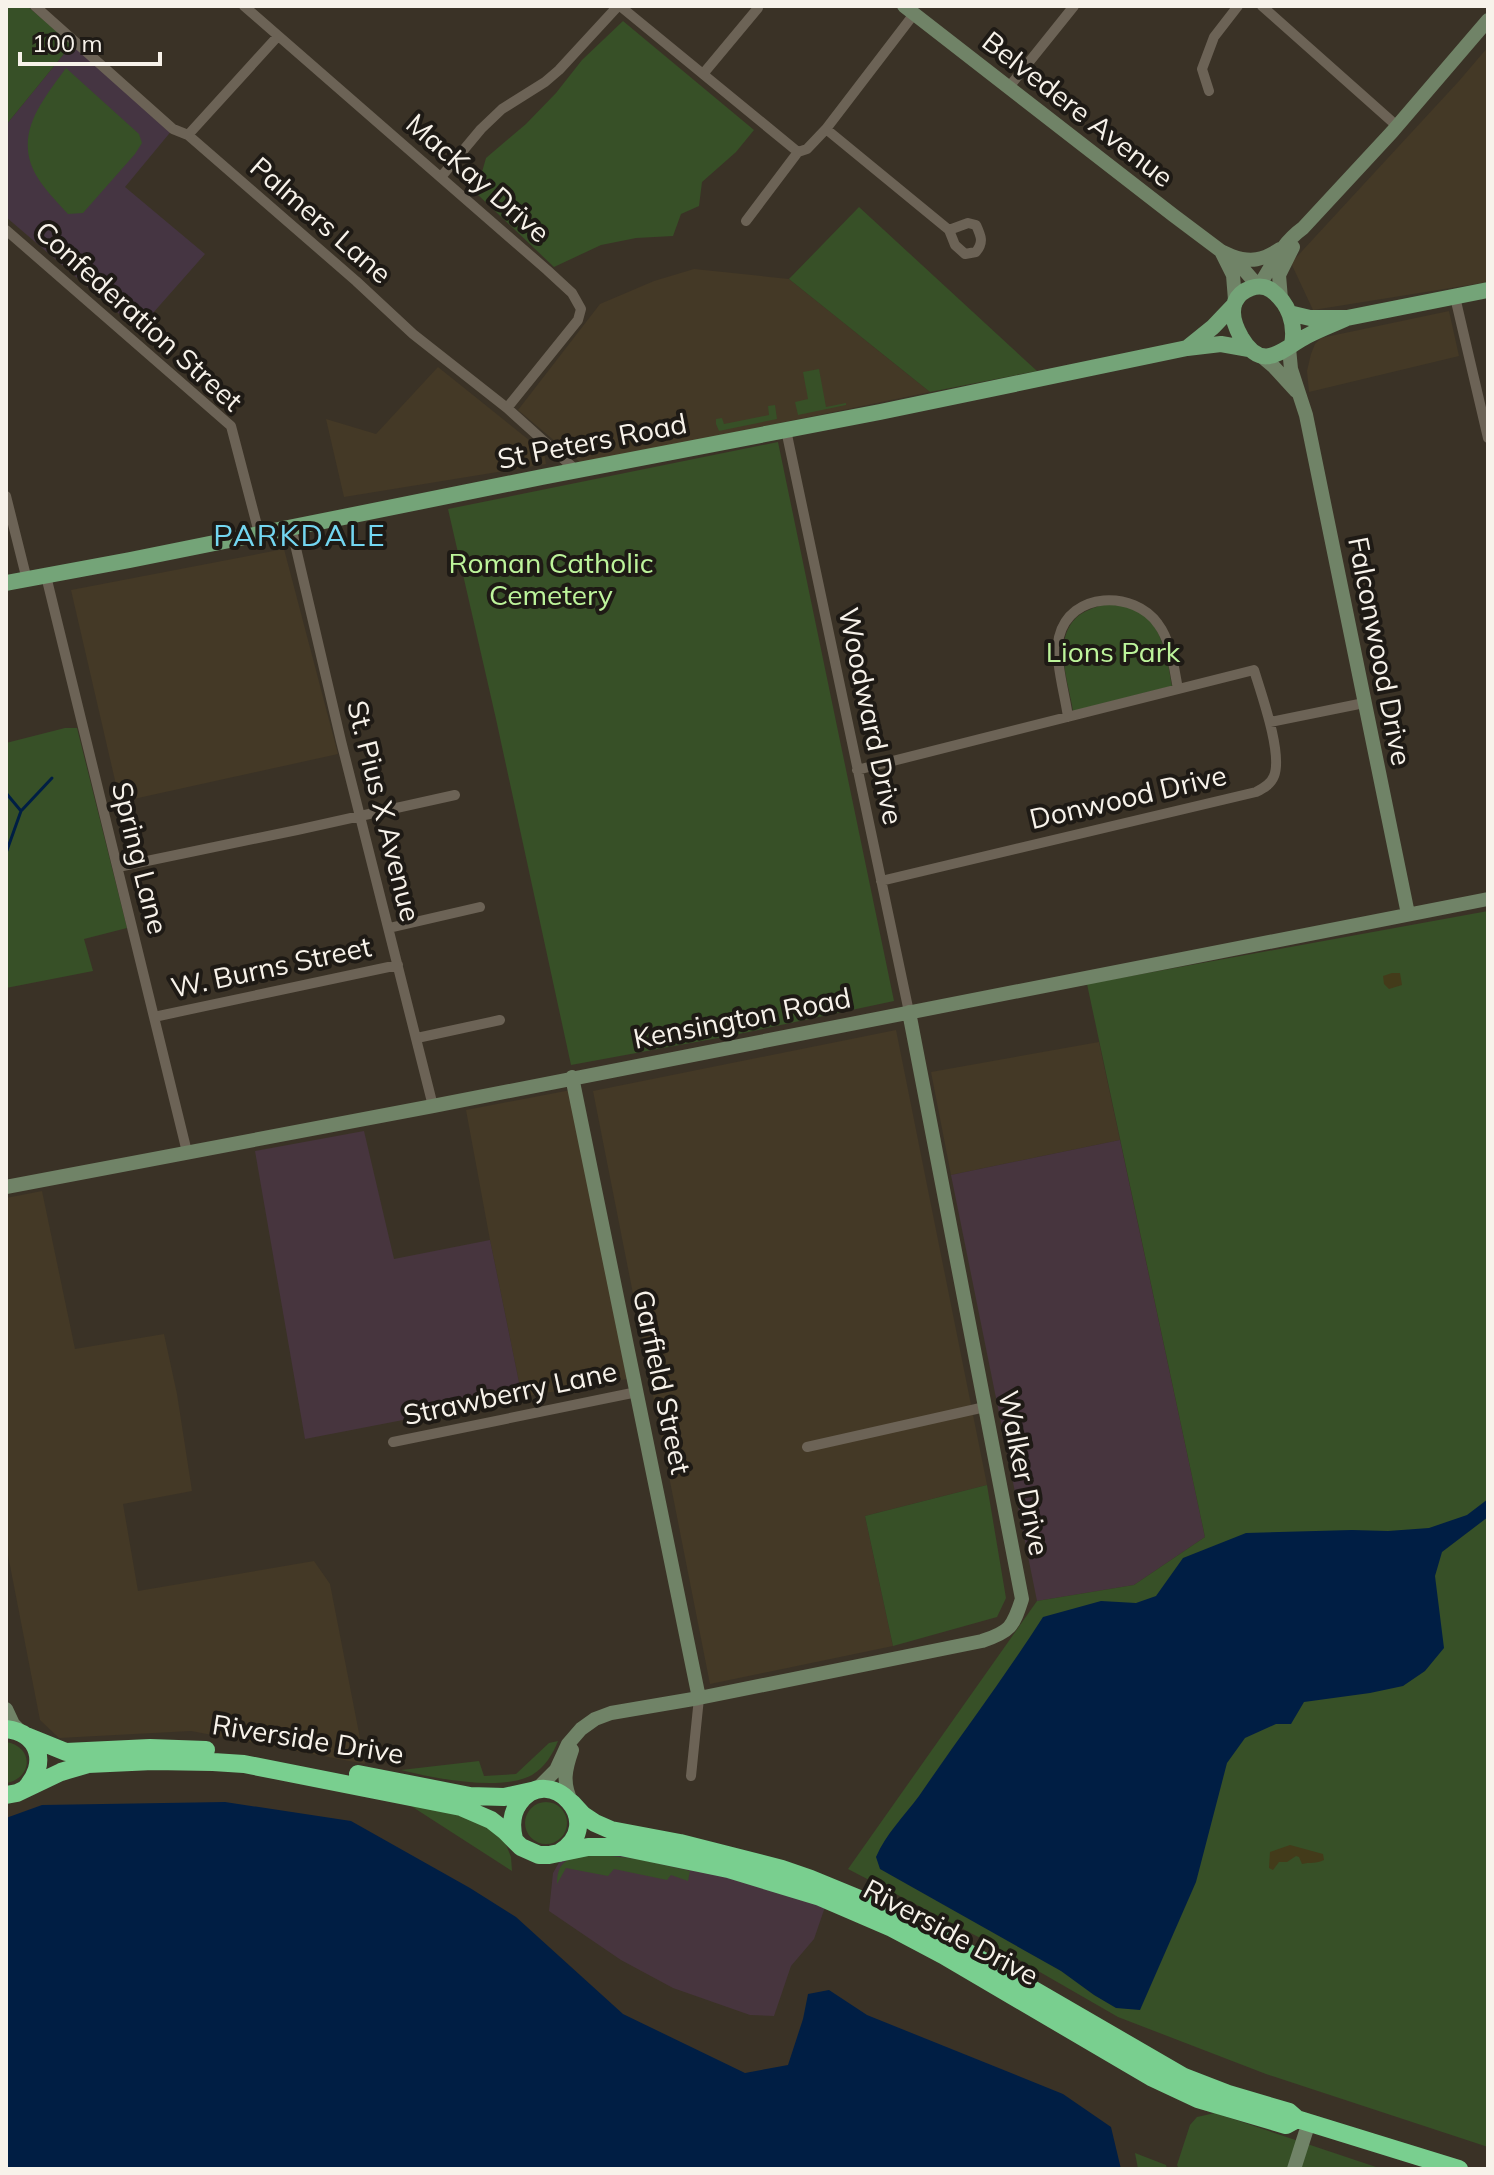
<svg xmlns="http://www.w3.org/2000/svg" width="1494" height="2175" font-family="Mulish,sans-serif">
	<rect width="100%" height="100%" fill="#3a3226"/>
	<path fill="#443926" d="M1488 47V282L1313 310 1291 263 1459 81Z
		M694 269 789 279 930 392 582 464 518 410 600 304 654 281Z
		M1449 311 1459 356 1309 392 1307 371 1311 354 1315 344 1321 338Z
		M438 367 544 452 546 464 344 497 326 419 376 434Z
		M284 549 338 754 120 802 71 590Z
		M896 1030 987 1485 865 1516 893 1646 710 1684 593 1091Z
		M1099 1042 1120 1140 951 1175 931 1072Z
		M571 1090 627 1379 522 1397 490 1240 466 1110Z
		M42 1191 75 1349 164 1334 177 1394 192 1491 123 1504 138 1591 314 1561 330 1584 365 1764 191 1731 59 1738 40 1720 6 1545V1198Z"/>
	<path fill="#47353e" d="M364 1131 394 1259 490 1240 522 1397 305 1439 255 1151Z
		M1120 1140 1205 1537 1134 1585 1037 1601 951 1175Z
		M608 1852 716 1874 825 1907 814 1939 791 1966 774 2016 750 2015 673 1988 621 1960 549 1911 553 1873 561 1859Z"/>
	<path fill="#453542" d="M72 44 173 129 125 187 205 254 138 330 6 217V125Z"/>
	<path fill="#375027" d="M6 6H27L72 44 6 125Z
		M623 21 754 130 736 152 702 182 699 206 681 214 673 236 636 238 601 245 554 267 476 193 486 158 526 124 556 93 582 60Z
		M66 68 139 134 142 143 135 154 83 213 68 214C57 202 44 189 36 175 13 134 43 100 66 68Z
		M859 207 1037 371 930 392 789 279Z
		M819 369 826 407 846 403V405L798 415 795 402 808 399 803 372Z
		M775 405 777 419 719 431 716 424V419L722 418 724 424 769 415 768 406Z
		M778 442 894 1001 734 1035 571 1065 496 719 448 509Z
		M1104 604C1112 605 1121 605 1129 607 1162 617 1167 657 1172 686L1073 711C1069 684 1052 641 1076 618 1083 611 1094 608 1104 604Z
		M65 728H77L127 928 84 939 93 971 6 988V743Z
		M1488 911V2147L1266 2074 1118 2017 986 1941 848 1869 1037 1601 1134 1585 1205 1537 1087 984Z
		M987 1485 1006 1598 997 1617 893 1646 865 1516Z
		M558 1741C553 1754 545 1767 532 1775 501 1792 433 1778 401 1770L479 1761 484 1776 516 1774 549 1743Z
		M6 1742C33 1746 34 1777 7 1783Z
		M525 1823a21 21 0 1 1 42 0a21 21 0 1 1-42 0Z
		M408 1804 477 1819 505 1842 511 1857 512 1871Z
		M602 1855 638 1859 690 1871 688 1881 671 1875 667 1880 614 1869 608 1876 566 1868 557 1884C557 1854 577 1857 602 1855Z
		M1215 2113 1382 2169H1179L1177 2165 1190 2125 1197 2117Z
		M1135 2153 1166 2165 1167 2169H1138Z"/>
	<path fill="#433b1a" d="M1392 973H1400L1402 985 1389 989 1384 984 1383 976Z
		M1290 1845 1323 1854 1324 1860C1316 1864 1310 1862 1302 1864L1299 1857 1296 1856 1287 1862H1279L1273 1870 1269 1868 1270 1852Z"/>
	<path fill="#001e44" d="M1488 1499V1517L1442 1552 1435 1576 1444 1648 1425 1671 1403 1686 1370 1693 1304 1702 1291 1724H1276L1245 1738 1227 1763 1196 1882 1140 2010 1116 2008 1094 1995 1061 1971 880 1869 876 1857C886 1834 904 1816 919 1796 960 1736 1004 1678 1043 1617L1101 1601 1136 1603 1156 1596 1183 1558 1246 1533 1352 1530 1388 1531 1429 1528 1467 1515Z
		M225 1802 351 1821 470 1888 516 1917 623 2014 745 2073 788 2065 803 2019 808 1994 829 1990 867 2015 1063 2094 1111 2127 1121 2169H6V1818L42 1805Z"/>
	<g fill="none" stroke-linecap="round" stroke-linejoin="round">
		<path stroke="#001e44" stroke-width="3" d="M6 793 21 811 6 853
			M22 810 52 778"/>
		<path stroke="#6c6356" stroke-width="10" d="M35 6 173 129 188 135 356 281 413 334 507 408 577 471
			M244 6 547 270 572 293 581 309 578 320 507 408
			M620 6 798 152
			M1262 6 1397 126
			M703 74 758 8
			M1009 87 1074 6
			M1209 91 1202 69 1214 37 1238 6
			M826 129 949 230 955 245 965 254 976 252C984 242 981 236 976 225L968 223 949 230
			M188 135 278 36
			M441 177 481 129 502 109 545 82 559 70 618 6
			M746 221 798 152 807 149 826 129 914 14
			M6 230 231 426 259 533
			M1455 297 1488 438
			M786 430 909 1012
			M6 496 27 580
			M291 527 341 741 433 1106
			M46 576 187 1152
			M1068 717C1065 694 1054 659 1059 637 1070 591 1134 590 1158 624 1171 641 1174 668 1178 689
			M1270 722 1364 703
			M857 770 1254 670C1261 693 1283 754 1274 776 1271 784 1264 788 1256 792L881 881
			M118 867 297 830 455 795
			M389 928 480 907
			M154 1017 398 965
			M417 1038 500 1020
			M393 1442 637 1392
			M807 1447 985 1407
			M691 1776 699 1698"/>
		<path stroke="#708367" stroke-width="14" d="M904 6 1173 215 1221 251 1232 256 1258 286
			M1221 251 1233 275 1235 300
			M1232 256C1251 263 1263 260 1280 249
			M1259 286C1273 264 1281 244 1303 228L1392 132 1488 20
			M1281 299 1279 275 1293 247
			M1289 348 1291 369 1306 415 1408 914
			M1261 356 1274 367 1296 391
			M572 1077 699 1698
			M6 1187 433 1106 1488 899
			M6 1709 13 1724 24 1735
			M536 1790 556 1770 568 1744 581 1729 595 1719 611 1713 699 1698 982 1641C1010 1632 1013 1627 1022 1599L909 1012
			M572 1803C562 1783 565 1770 572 1750
			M1294 2169 1309 2122"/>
		<path stroke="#74a478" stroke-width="16" d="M1289 313 1310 318H1347L1488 290
			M1292 345C1296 324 1289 303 1271 290 1259 282 1241 289 1235 302 1230 313 1236 328 1241 337 1263 374 1282 349 1307 336 1320 329 1334 324 1347 318
			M1187 348 1213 327 1233 306
			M6 583 130 560 542 477 880 412 1187 348 1221 344 1249 349"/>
		<path stroke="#79cf8f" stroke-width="18" d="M6 1729C40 1733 48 1764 26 1788
			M24 1735 66 1752 150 1748 206 1750
			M358 1774 470 1796 504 1797 536 1790
			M6 1795 17 1793 61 1772 88 1764 153 1761 213 1762 244 1764 461 1807 491 1820 505 1831 521 1847 539 1855H549L588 1847H621L728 1869 820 1897 892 1928 943 1955 1151 2077 1198 2099 1286 2125 1297 2119
			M572 1803 583 1815 595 1823 611 1830 680 1843 782 1869 811 1879 901 1916 994 1967 1184 2077 1228 2094 1289 2112 1297 2119 1459 2169
			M514 1839C511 1827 511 1814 519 1803 549 1761 609 1823 559 1853"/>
	</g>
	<g text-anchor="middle" stroke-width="8" stroke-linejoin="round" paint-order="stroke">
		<g font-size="28" fill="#f7f2ea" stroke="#1e1a15">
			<text transform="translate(1078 109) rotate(38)" y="10">Belvedere Avenue</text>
			<text transform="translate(478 178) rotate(41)" y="10">MacKay Drive</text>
			<text transform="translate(321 220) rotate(41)" y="10">Palmers Lane</text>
			<text transform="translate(139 316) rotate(42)" y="10">Confederation Street</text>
			<text transform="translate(592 441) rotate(-11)" y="10">St Peters Road</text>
			<text transform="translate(1380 651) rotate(79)" y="10">Falconwood Drive</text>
			<text transform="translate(871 716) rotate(78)" y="10">Woodward Drive</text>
			<text transform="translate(1128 797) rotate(-13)" y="10">Donwood Drive</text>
			<text transform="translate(384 811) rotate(76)" y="10">St. Pius X Avenue</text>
			<text transform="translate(140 858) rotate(76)" y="10">Spring Lane</text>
			<text transform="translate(271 967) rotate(-12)" y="10">W. Burns Street</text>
			<text transform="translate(742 1018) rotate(-11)" y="10">Kensington Road</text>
			<text transform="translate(662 1382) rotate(78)" y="10">Garfield Street</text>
			<text transform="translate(510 1393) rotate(-12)" y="10">Strawberry Lane</text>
			<text transform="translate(1024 1473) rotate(79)" y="10">Walker Drive</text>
			<text transform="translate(308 1739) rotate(9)" y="10">Riverside Drive</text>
			<text transform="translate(951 1932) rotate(28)" y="10">Riverside Drive</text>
		</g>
		<g font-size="28" fill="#bdf49b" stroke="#1e1a15">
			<text x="551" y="573">Roman Catholic<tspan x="551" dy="32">Cemetery</tspan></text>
			<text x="1113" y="662">Lions Park</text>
		</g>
		<g font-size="30" letter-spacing="2" fill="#73d6f1" stroke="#1e1a15">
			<text x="300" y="546">PARKDALE</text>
		</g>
	</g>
	<rect width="1494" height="2175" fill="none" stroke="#f7f2ea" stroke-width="16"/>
	<path d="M20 52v12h140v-12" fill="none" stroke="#f7f2ea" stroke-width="4"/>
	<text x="32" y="52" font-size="24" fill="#f7f2ea" stroke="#1e1a15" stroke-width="6" paint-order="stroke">100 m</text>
</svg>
